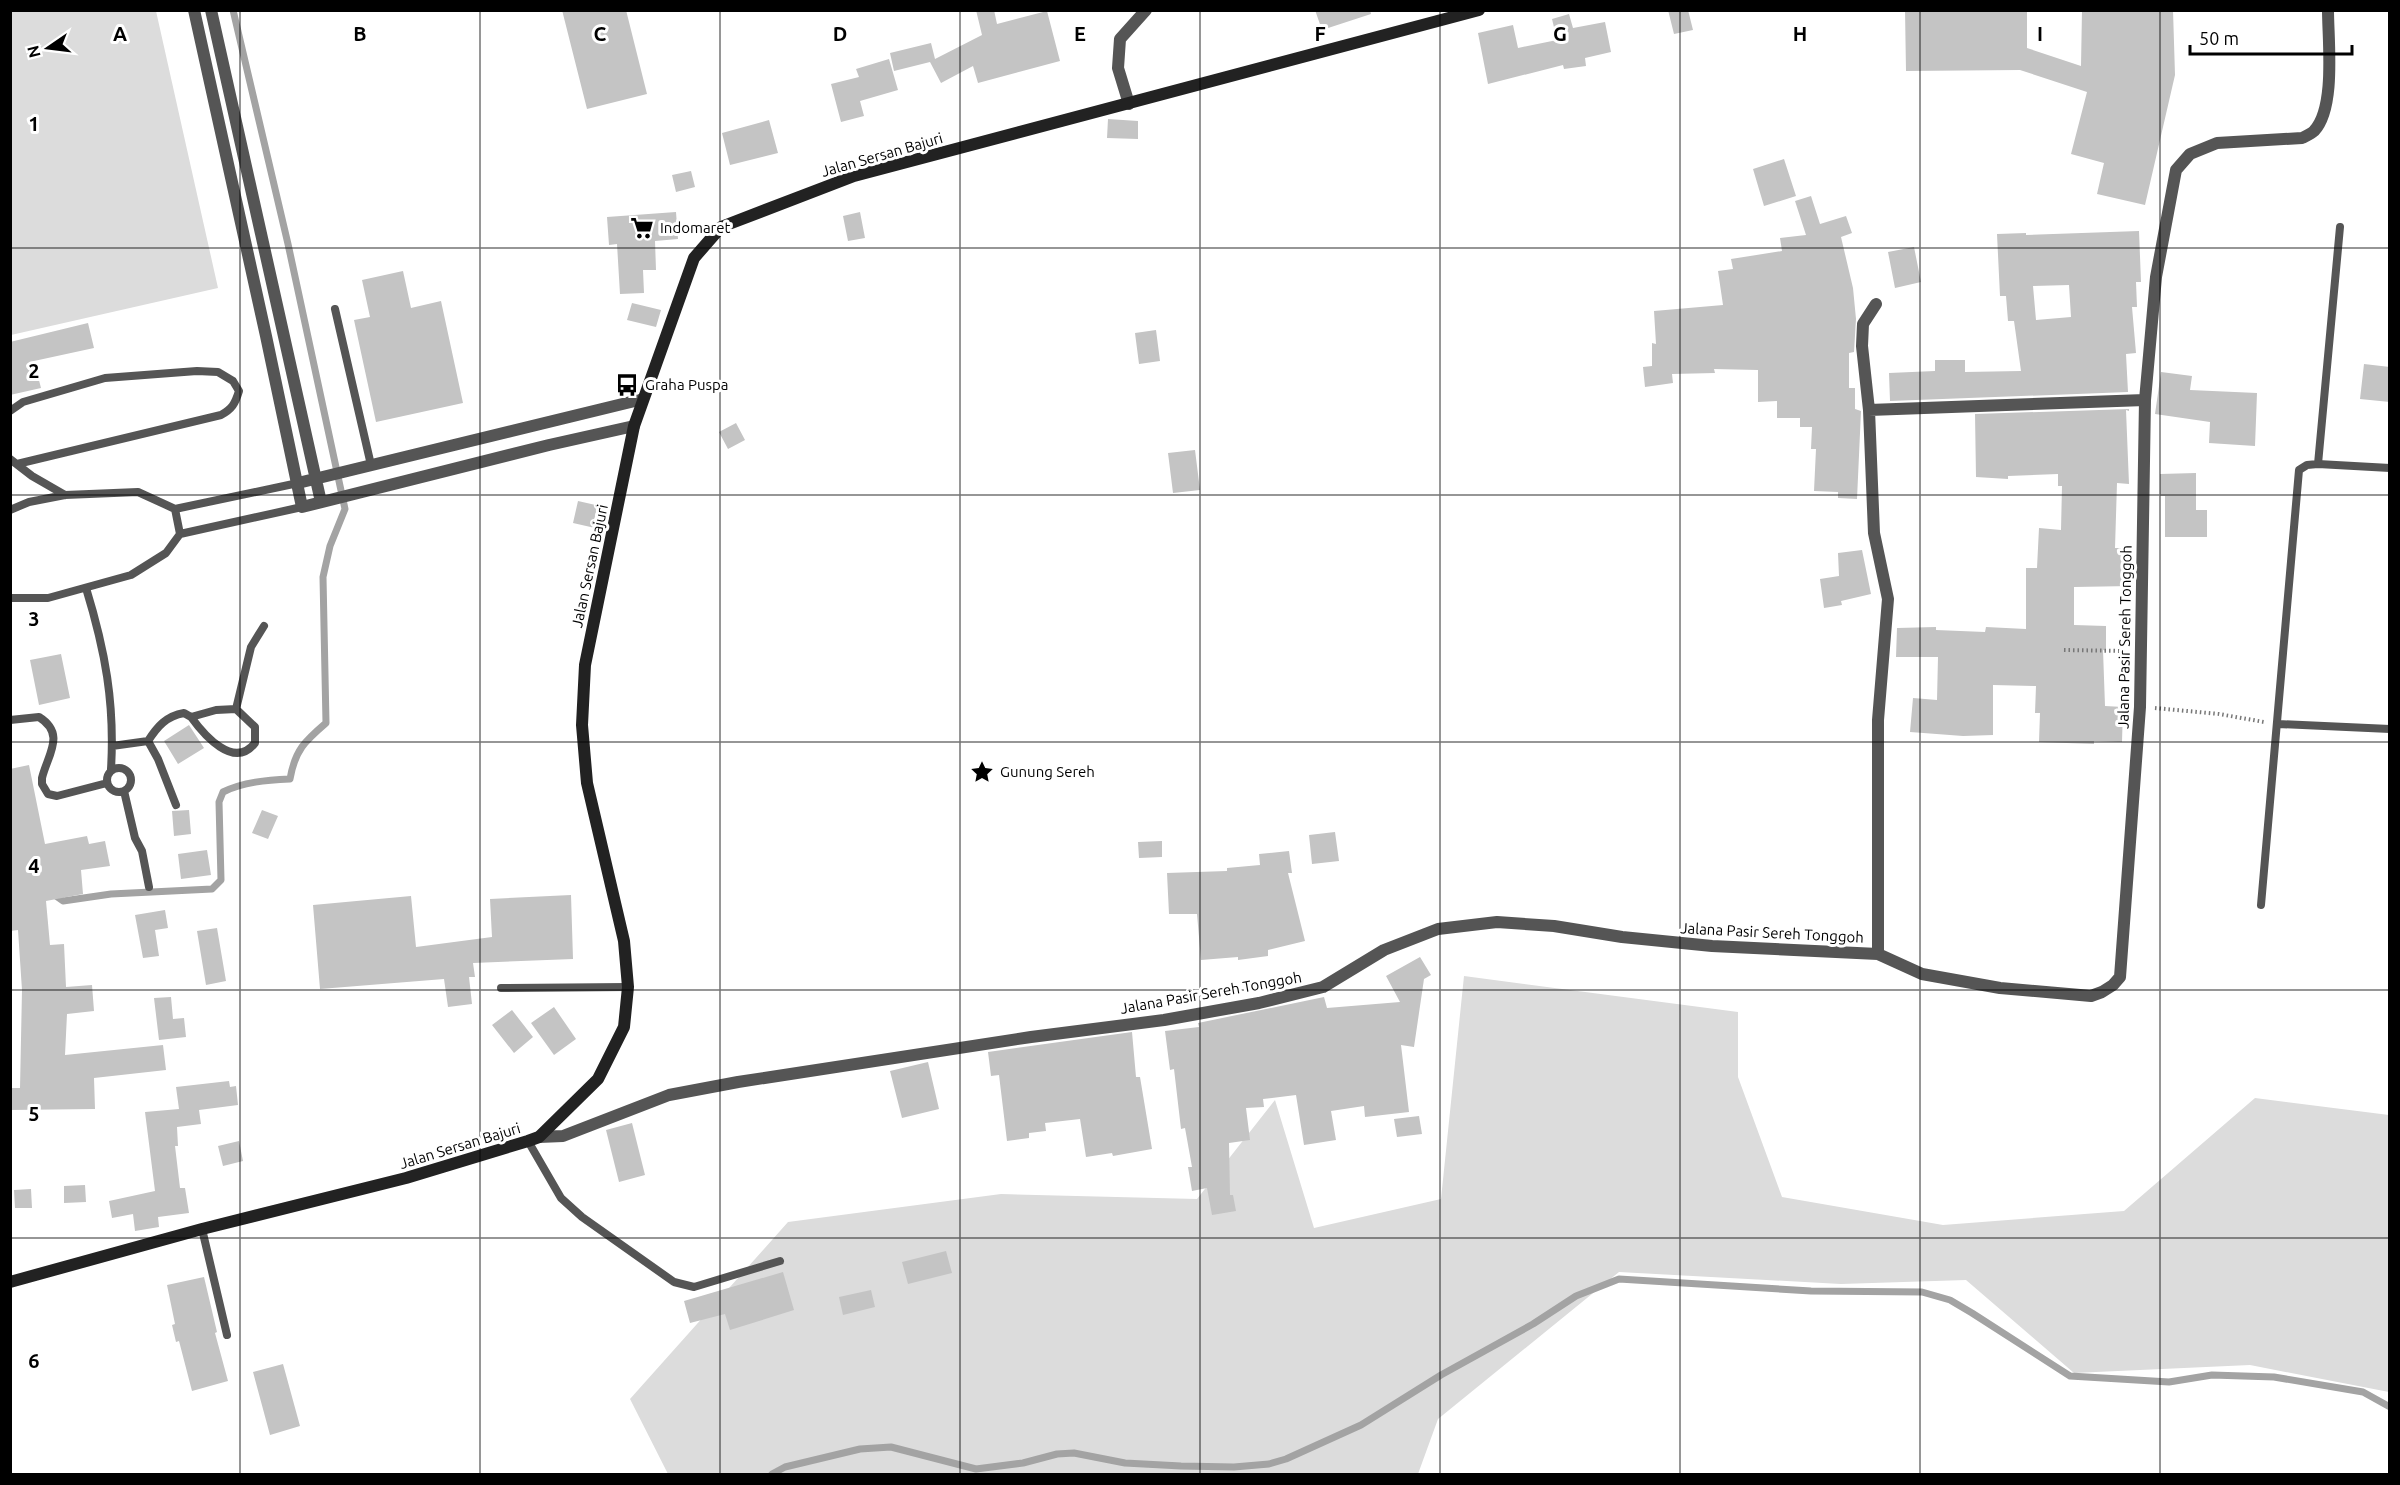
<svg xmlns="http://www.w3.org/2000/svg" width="2400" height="1485" font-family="Ubuntu,sans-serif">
	<rect width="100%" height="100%" fill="#fff"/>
	<path fill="#dcdcdc" d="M10 11H156L218 288 11 335Z
		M1464 976 1738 1012V1077L1782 1197 1943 1225 2124 1211 2255 1098 2389 1115V1392L2250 1365 2074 1373 1966 1280 1841 1284 1619 1272 1438 1419 1418 1474H668L630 1399 788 1222 1001 1194 1197 1199 1275 1100 1314 1228 1441 1199Z"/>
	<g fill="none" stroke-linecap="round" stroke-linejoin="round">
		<path stroke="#a3a3a3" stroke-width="7" d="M53 894 63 901 111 894 212 889 221 880 219 802 223 792C243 782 267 780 290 779 295 750 305 741 326 723L323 577 330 546 345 509 288 244 233 10
			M772 1474 785 1467 860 1449 891 1447 976 1469 1023 1463 1057 1454 1074 1453 1125 1463 1181 1466 1234 1467 1269 1464 1286 1459 1361 1425 1441 1375 1533 1324 1576 1296 1619 1279 1811 1291 1922 1292 1950 1300 1972 1313 2070 1376 2169 1382 2212 1375 2274 1377 2363 1392 2390 1407"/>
	</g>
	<path fill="#c4c4c4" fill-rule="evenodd" d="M562 10H626L647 94 587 109Z
		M976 10H994L997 24 1047 11 1060 61 978 83 973 66 941 83 930 62 894 71 890 53 931 43 935 59 982 35Z
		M1315 10H1370L1371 14 1322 30Z
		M1668 10H1688L1693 30 1674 34Z
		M1905 10H2027V48L2081 66 2082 10H2173L2175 75 2145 205 2097 194 2104 163 2071 154 2087 92 2020 70 1906 71Z
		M1569 14 1573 28 1605 22 1611 52 1585 58 1586 66 1564 69 1563 65 1488 84 1478 33 1513 25 1518 48 1557 40 1552 19Z
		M889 59 898 90 860 101 864 116 841 122 831 84 859 77 856 69Z
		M1108 119 1138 121V139L1107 138Z
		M769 120 778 153 730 165 722 133Z
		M1784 159 1796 196 1764 206 1753 169Z
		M691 171 695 187 676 192 672 175Z
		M1811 196 1820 224 1846 216 1852 233 1841 237 1853 288 1856 319 1854 352 1849 353V388H1855V409L1861 411 1857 499 1838 498V492L1814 491 1816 449H1811L1812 427H1800V418H1777V401L1758 402V370L1714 369 1715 373 1672 374 1673 383 1645 387 1643 367 1652 366V343L1656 344 1654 311 1723 305 1718 271 1733 269 1731 259 1782 251 1780 238 1806 235 1795 201Z
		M676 212 678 239 655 241 656 270H643L644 293 620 294 617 244 609 245 607 217Z
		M860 212 865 238 848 241 843 216Z
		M2139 231 2141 282H2136L2137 307H2132L2136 353 2126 354 2128 392 1890 401 1889 373 1935 371V360H1965V372L2021 371 2014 321H2008L2006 296H2000L1997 234 2026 233V235ZM2069 285 2071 317 2036 320 2033 286Z
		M1914 247 1921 282 1895 288 1888 252Z
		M403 271 411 308 441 301 463 403 376 422 354 320 370 317 362 280Z
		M632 303 661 310 656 327 627 320Z
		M88 323 94 348 34 361 41 388 10 395V342Z
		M1156 330 1160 361 1139 364 1135 333Z
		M2364 364 2390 367V402L2360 399Z
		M2161 372 2192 376 2190 390 2257 393 2255 446 2209 443 2210 422 2155 414Z
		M2129 409V411L2126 410 2129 484 2117 483 2115 548H2130L2131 586 2074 587V625L2106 626V651L2103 650 2105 706 2123 707 2122 742 2094 741V744L2039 742 2040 713H2035L2036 686 1993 685V735L1963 736 1910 732 1913 698 1937 700 1938 657H1896L1897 628 1936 627V630L1985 632 1986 627 2026 629V568H2037L2039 528 2061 530 2062 486H2058V474L2008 476V479L1976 477 1975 414Z
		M736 423 745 440 728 449 719 432Z
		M1195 450 1200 490 1173 493 1168 453Z
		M2196 473V510H2207V537H2165V496H2160V474Z
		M578 501 600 506 595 528 573 523Z
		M1862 550 1871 594 1841 601 1842 605 1824 608 1820 579 1839 576 1838 553Z
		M61 654 70 698 39 705 30 660Z
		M189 725 204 748 178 764 164 741Z
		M29 765 45 844 87 836 89 844 105 841 110 866 81 870 83 894 46 901 50 945 64 944 66 987 92 985 94 1011 67 1014 65 1055 163 1045 166 1070 94 1078 95 1109 10 1110V1088H20L22 990 18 930 10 931V769Z
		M189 810 191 834 174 836 172 811Z
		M262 810 278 816 268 839 252 833Z
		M1335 832 1339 861 1312 864 1309 835Z
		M1162 841V857L1139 858 1138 842Z
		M207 850 211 875 181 879 178 854Z
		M1289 851 1292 873H1288L1305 941 1268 950V956L1238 960V957L1201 960 1197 914H1169L1167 873 1227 871V868L1260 865 1259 854Z
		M571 895 573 959 473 963 475 977H469L472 1004 448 1007 444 979 320 989 313 905 411 896 416 947 492 937 490 899Z
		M165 910 168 928 155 930 159 956 143 958 135 915Z
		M217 928 226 981 206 985 197 931Z
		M1420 957 1431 975 1424 979 1414 1047 1401 1045 1409 1112 1365 1117 1364 1106 1331 1111 1336 1140 1304 1145 1296 1095 1263 1099 1264 1107 1246 1108 1250 1140 1229 1143 1230 1195H1233L1236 1211 1212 1215 1207 1188 1192 1191 1188 1167H1192L1185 1128 1181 1129 1174 1069 1170 1070 1165 1031 1199 1027 1198 1023 1324 997 1327 1008 1400 1002 1386 976Z
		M171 997 173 1019 184 1018 186 1037 159 1040 154 998Z
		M554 1007 576 1039 554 1055 531 1023Z
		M512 1010 533 1037 514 1053 492 1025Z
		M1132 1032 1136 1077H1140L1152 1149 1113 1156 1112 1153 1086 1157 1080 1119 1045 1123 1046 1131 1029 1133V1138L1007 1141 999 1075 991 1076 988 1052Z
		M928 1062 939 1109 902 1118 890 1071Z
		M229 1081 230 1087 236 1086 238 1105 199 1110 201 1124 177 1127 178 1146H175L180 1188H185L189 1213 158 1217 159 1227 135 1231 133 1214 112 1218 109 1201 155 1191 145 1112 179 1109 176 1087Z
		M1419 1116 1422 1134 1397 1137 1394 1119Z
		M632 1123 645 1175 619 1182 606 1130Z
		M239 1141 243 1161 223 1166 218 1146Z
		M85 1185 86 1202 64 1203V1186Z
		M31 1189 32 1208H15L14 1190Z
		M946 1251 952 1273 908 1284 902 1262Z
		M783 1272 794 1310 730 1330 725 1314 690 1323 684 1301Z
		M204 1277 217 1332 215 1333 228 1381 192 1391 179 1341 176 1342 172 1325 175 1324 167 1285Z
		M871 1290 875 1307 843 1315 839 1297Z
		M283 1364 300 1426 270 1435 253 1372Z"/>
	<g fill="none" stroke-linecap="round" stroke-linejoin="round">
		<path stroke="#777" stroke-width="4" stroke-dasharray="1.5 3" stroke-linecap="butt" d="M2064 650 2125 651
			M2155 708 2219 714 2264 722"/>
		<path stroke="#555" stroke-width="8" d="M335 309 371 465
			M10 411 23 402 105 378 197 371 218 372 233 381 239 391C235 404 232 409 221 415L17 464
			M10 459 32 476 65 495
			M2318 464 2340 227
			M175 509 180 534
			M10 510 29 502 65 495 138 492 175 509 298 483
			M86 588C105 650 115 703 111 769
			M10 598H48L131 575 166 553 180 534 302 507
			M236 709 255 727V743C234 770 204 735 191 717L216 710Z
			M236 709 251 647 264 626
			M10 720 39 717C66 734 48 754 42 778V784L48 794 57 796 107 783
			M2278 724 2390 729
			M148 741C157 727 166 716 184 713L191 717
			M112 746 148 741 158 759 176 805
			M107 780a12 12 0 1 1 24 0a12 12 0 1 1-24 0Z
			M124 791 135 838 142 851 149 887
			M2261 905 2299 470 2307 465 2318 464 2390 468
			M501 988 628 987
			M528 1141 561 1198 582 1217 674 1282 694 1287 780 1261
			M202 1229 227 1335"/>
		<path stroke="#555" stroke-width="12" d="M194 10 266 336 302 507 549 445 634 426
			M211 10 321 502
			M1129 104 1118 68 1120 39 1146 10
			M1876 304 1863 324 1862 346 1869 410 2145 400
			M1869 410 1874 533 1888 599 1878 720V954
			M298 483 643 399
			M539 1137 563 1136 669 1095 738 1082 1031 1037 1164 1020 1259 1003 1323 987 1384 950 1438 929 1497 922 1554 926 1622 937 1712 946 1878 954 1922 974 2000 988 2080 995 2091 996 2102 992 2113 985 2120 977 2140 707 2145 400 2156 277 2176 170 2190 154 2217 143 2302 138C2306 136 2311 134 2314 131 2336 108 2328 41 2328 10"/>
		<path stroke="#222" stroke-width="12" d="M10 1282 202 1229 406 1178 528 1141 539 1137 598 1079 624 1027 628 987 624 941 587 783 582 725 585 665 634 426 694 258 721 227 854 176 1479 10"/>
	</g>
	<path fill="none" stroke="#000" stroke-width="1.5" stroke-opacity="0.55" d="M240 10V1474M480 10V1474M720 10V1474M960 10V1474M1200 10V1474M1440 10V1474M1680 10V1474M1920 10V1474M2160 10V1474M10 248H2390M10 495H2390M10 742H2390M10 990H2390M10 1238H2390"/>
	<defs>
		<g id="supermarket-bare" transform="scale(1.8)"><path d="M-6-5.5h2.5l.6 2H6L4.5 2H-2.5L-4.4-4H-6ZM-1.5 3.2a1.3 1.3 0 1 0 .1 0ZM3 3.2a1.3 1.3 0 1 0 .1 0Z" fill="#000" stroke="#fff" stroke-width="2.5" paint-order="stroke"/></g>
		<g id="bus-bare" transform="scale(1.8)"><path d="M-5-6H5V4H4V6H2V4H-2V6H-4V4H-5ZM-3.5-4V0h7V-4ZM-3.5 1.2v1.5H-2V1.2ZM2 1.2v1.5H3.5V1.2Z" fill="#000" stroke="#fff" stroke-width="2.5" paint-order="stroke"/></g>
		<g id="sight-bare" transform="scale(1.8)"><path d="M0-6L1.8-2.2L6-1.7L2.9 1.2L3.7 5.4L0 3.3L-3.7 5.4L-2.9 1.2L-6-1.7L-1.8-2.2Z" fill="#000" stroke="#fff" stroke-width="2.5" paint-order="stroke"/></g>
	</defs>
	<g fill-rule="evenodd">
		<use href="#supermarket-bare" x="642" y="228"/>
		<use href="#bus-bare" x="627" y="385"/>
		<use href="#sight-bare" x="982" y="772"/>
	</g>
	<g text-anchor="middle" stroke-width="6" stroke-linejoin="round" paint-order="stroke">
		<g font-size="15" fill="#000" stroke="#fff">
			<text transform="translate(882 155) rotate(-16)" y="5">Jalan Sersan Bajuri</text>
			<text transform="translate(590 566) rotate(-78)" y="5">Jalan Sersan Bajuri</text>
			<text transform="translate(2125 637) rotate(-89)" y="5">Jalana Pasir Sereh Tonggoh</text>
			<text transform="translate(1772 933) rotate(3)" y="5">Jalana Pasir Sereh Tonggoh</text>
			<text transform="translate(1211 993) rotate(-10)" y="5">Jalana Pasir Sereh Tonggoh</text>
			<text transform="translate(460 1146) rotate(-17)" y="5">Jalan Sersan Bajuri</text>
		</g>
		<g font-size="15" fill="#000" stroke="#fff" text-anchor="start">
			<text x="660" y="233">Indomaret</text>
			<text x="645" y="390">Graha Puspa</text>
			<text x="1000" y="777">Gunung Sereh</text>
		</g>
	</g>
	<g font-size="20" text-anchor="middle" font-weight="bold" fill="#000" stroke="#fff" stroke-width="6" stroke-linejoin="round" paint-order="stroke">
		<text x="120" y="41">A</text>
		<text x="360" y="41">B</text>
		<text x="600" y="41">C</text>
		<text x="840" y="41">D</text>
		<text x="1080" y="41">E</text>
		<text x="1320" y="41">F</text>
		<text x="1560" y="41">G</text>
		<text x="1800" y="41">H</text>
		<text x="2040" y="41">I</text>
		<text x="34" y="131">1</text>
		<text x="34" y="378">2</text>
		<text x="34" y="626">3</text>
		<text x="34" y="873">4</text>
		<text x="34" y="1121">5</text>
		<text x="34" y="1368">6</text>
	</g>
	<rect width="2400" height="1485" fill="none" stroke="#000000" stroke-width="24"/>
	<g transform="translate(48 48) rotate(256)" stroke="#ffffff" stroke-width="4.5" paint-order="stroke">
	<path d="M0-4.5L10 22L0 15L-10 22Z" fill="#000000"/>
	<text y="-9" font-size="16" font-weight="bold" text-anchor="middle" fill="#000000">N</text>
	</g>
	<path d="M2190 45v9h162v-9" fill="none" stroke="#000000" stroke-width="3"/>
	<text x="2199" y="45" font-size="18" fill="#000000" stroke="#ffffff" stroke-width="4.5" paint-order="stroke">50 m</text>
</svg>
